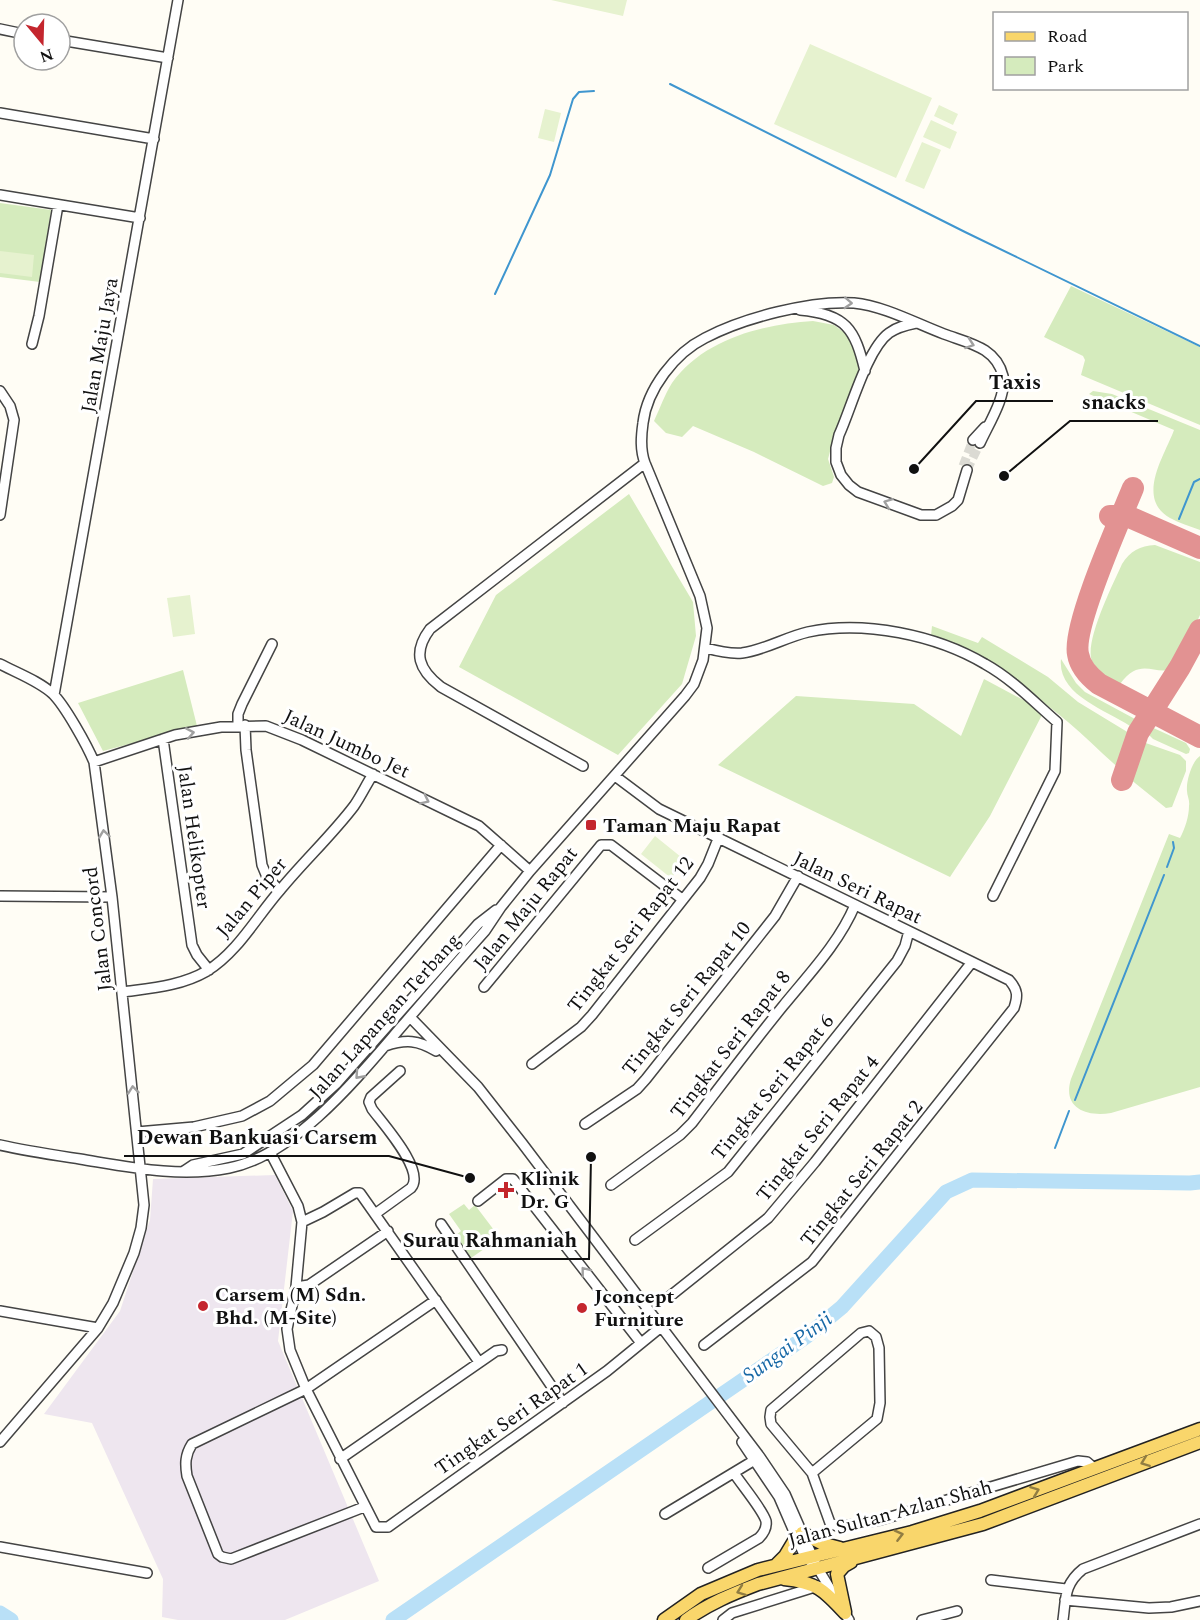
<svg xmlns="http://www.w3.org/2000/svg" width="1200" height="1620" font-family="Spectral,serif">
	<rect width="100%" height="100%" fill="#fffdf5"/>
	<path fill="#eee6ef" d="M275 1175 293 1211 278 1341 379 1581 285 1620H178L162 1617 163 1579 92 1423 44 1414 120 1311 150 1220 153 1179Z"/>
	<path fill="#d5ebbd" d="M0 203 51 210 40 282 0 277Z
		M1071 286 1200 347V425L1081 375 1085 360 1083 356 1044 337Z
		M813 321 834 325 849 336 858 355V375L834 436 828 459 834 477 832 483 823 486 754 452 693 426 682 437 666 433 654 421C660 408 665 394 672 383 703 339 763 324 813 321Z
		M1093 391 1112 394 1200 430V530C1190 526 1179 523 1170 518 1135 498 1165 455 1174 430L1089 394Z
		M629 494 693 602 696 636 682 684 618 755 459 667 496 595Z
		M1155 545 1200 562V615L1176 667C1156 679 1142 654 1120 684 1109 679 1098 673 1092 661 1084 642 1113 584 1122 564 1130 551 1140 546 1155 545Z
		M932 626 978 643 982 637 1048 677 1078 702 1129 733 1131 738 1120 769C1102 754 1086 737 1068 722 1027 687 981 658 931 636Z
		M1061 659 1076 683 1085 692 1135 719 1133 724 1130 726C1106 710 1057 695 1061 659Z
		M183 670 197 726 103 751 78 703Z
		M984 679 1044 711 990 816 950 877 718 765 796 696 914 704 961 736Z
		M1147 725 1186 743 1190 749 1189 753 1186 754 1153 739 1145 731Z
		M1140 741 1180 755 1186 761V771L1172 807 1166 808 1130 779Z
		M1200 756V1087L1111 1113C1086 1117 1062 1108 1071 1079L1169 834 1180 838C1185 829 1189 816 1189 806 1190 800 1187 796 1187 791 1186 781 1192 761 1200 756Z
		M464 1204 469 1210 475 1205 500 1238 471 1258 455 1236 461 1231 449 1214Z"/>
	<path fill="#e6f2cf" d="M551 0H627L623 16Z
		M810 44 932 98 896 178 774 124Z
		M939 105 958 114 953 125 934 116Z
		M545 109 561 113 554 142 538 138Z
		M931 120 957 132 950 149 923 137Z
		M922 142 941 150 924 189 905 181Z
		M0 251 34 255 32 277 0 273Z
		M190 595 195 634 173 637 167 598Z
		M655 836 686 861 671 878 641 854Z"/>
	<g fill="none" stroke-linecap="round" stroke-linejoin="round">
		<path stroke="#3f96cf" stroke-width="2" d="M670 84 965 232 1200 346
			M495 294 550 175 573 99 579 92 594 91
			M1179 519 1194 482 1200 479
			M1167 867 1174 848 1173 842
			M1075 1100 1164 875
			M1055 1148 1069 1111"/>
		<path stroke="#b9e0f7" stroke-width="15" d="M0 1613 11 1620
			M393 1620 807 1336 842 1307 946 1192 972 1180 1190 1183 1200 1182"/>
		<path stroke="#e29292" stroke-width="22" d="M1133 488C1120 520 1072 626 1078 654 1080 667 1090 677 1099 684L1200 737
			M1110 516H1127L1200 548
			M1122 780 1138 733 1180 667 1200 630"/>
		<path stroke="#dbdad3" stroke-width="9" stroke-dasharray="9 4.5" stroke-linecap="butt" d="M963 466 973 440
			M967 470 980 443"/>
		<g stroke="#444" stroke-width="12">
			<path id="minor" d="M0 29 24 34
				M60 40 168 58
				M0 113 154 139
				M0 195 140 218
				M800 310C846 314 855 329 865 371
				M916 323C906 325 897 327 889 333 867 349 851 409 839 435L836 448V462L841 475 849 485 858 492 921 515H936L952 506 958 500 967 470
				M32 344 39 316 58 205
				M0 391 10 406 14 420 0 515
				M973 440 985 427
				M706 648C717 651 730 654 742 653 765 650 786 637 808 632 864 620 936 635 985 664 1012 679 1034 702 1057 722L1055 771 993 896
				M0 664C17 673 39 681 53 694 65 706 87 745 94 762L112 897 144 1205 141 1228 134 1253 113 1303 98 1328 0 1442
				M54 695 178 0
				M245 725 246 750 262 865 267 877 279 890
				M238 726V714L242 704 272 644
				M163 739 192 945 197 955 209 970
				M94 762 175 735 221 727 266 726 302 740 479 826 530 871
				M583 766 441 687C419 670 412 653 430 629L645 463
				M615 776 659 809 1009 980C1018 990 1018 996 1014 1008L812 1262 704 1345
				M0 896 112 897
				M484 987 601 845H611L682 899
				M123 992C152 988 181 986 207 971 238 952 257 916 281 889 304 861 332 835 354 806 361 796 366 785 373 774
				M410 1017 478 1087 522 1143 760 1457 785 1494 817 1567 849 1620
				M385 1046C406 1039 418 1040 436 1051
				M532 1064 581 1027 592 1015 700 878 708 864 718 839
				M585 1124 637 1089 646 1079 775 916 798 876
				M137 1132 194 1127 242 1116 270 1101 313 1065 501 845
				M0 1145C26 1151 54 1155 80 1159 129 1167 180 1178 229 1168 296 1155 359 1076 402 1026 430 994 457 962 485 931L501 907 530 871 685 696 694 684 703 660 707 628 700 596 645 463C640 450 641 437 643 423 647 389 675 353 705 338 743 318 811 300 854 303 884 306 915 323 944 334 968 343 996 347 1003 376 1007 396 988 425 980 443
				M270 1152 298 1206 302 1222 296 1287 287 1329 290 1350 306 1389 376 1527H388L607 1371 661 1327
				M184 1171 193 1165 243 1154 302 1115 336 1084 478 924 496 910
				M611 1185 680 1135 692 1123C722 1084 752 1044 783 1006 809 974 839 943 855 905
				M478 1201 506 1179H513L641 1343
				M375 1214 411 1188C426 1171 383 1124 372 1109L369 1102 371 1097 400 1071
				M302 1222 323 1212 355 1193H360L479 1362
				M441 1224 563 1403
				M635 1240 728 1172 897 961 905 946 909 931
				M296 1287 309 1285 388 1231
				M669 1297 768 1218 815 1162 972 962
				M0 1311 98 1328
				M742 1442 779 1497 805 1557 811 1562
				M340 1459 496 1351 502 1350
				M812 1473 877 1419 880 1403 879 1348 876 1337 869 1331 861 1333 771 1410 770 1417 771 1424 812 1473 830 1523 837 1526H844L880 1520 1078 1461 1087 1462 1094 1468
				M364 1507 231 1559 222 1557 218 1554 187 1476C185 1464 185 1455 192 1444L306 1389 436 1300
				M665 1514 758 1458
				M0 1547 147 1573
				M708 1568 759 1538C764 1533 767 1528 766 1521 763 1510 741 1484 734 1473
				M991 1580 1066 1589
				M1065 1600 1149 1608 1171 1607 1200 1601
				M723 1620 732 1613 818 1586
				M922 1620 957 1611
				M1063 1620C1066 1598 1064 1584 1083 1569L1200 1524"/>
		</g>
		<g stroke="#222" stroke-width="15">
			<path id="major" d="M802 1533 821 1543 840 1548
				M777 1564 785 1556 797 1536
				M784 1579C816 1582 824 1590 845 1613
				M845 1612 837 1574 844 1566 851 1562
				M664 1620 701 1594 758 1570 912 1532 980 1511 1200 1429
				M686 1620C708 1604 732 1594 758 1584L983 1524 1200 1442"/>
		</g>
		<use href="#minor" stroke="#fff" stroke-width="9"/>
		<use href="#major" stroke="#f9d66b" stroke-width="12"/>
	</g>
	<defs><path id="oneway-chevron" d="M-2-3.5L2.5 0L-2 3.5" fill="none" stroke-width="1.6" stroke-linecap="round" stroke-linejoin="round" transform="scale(1.5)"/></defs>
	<g stroke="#a0a0a0">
		<use href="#oneway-chevron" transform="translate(848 303) rotate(3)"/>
		<use href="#oneway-chevron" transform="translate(970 344) rotate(19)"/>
		<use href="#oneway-chevron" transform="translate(888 503) rotate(-159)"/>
		<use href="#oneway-chevron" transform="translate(190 733) rotate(-10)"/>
		<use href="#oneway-chevron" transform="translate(425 800) rotate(26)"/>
		<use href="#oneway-chevron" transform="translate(104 834) rotate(-98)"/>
		<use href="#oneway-chevron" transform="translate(359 1075) rotate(132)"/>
		<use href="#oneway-chevron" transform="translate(133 1090) rotate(-96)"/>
		<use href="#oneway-chevron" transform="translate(585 1271) rotate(-128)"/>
	</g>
	<g stroke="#917d42">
		<use href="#oneway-chevron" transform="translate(1145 1462) rotate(159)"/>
		<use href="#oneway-chevron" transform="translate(1035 1491) rotate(-21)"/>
		<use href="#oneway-chevron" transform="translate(899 1535) rotate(-14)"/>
		<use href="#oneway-chevron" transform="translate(741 1591) rotate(160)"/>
	</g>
	<g fill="#c4262e" stroke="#fff" stroke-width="2">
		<rect x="585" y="819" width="12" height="12" rx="3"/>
		<path d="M503 1181h6v6h6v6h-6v6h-6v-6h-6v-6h6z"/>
		<circle cx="203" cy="1306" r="6"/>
		<circle cx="582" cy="1308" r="6"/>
	</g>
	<g text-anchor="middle" stroke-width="6" stroke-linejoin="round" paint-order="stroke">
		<g font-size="20" fill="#111" stroke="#fff">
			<text transform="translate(99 345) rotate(-80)" y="7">Jalan Maju Jaya</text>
			<text transform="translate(347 743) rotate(25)" y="7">Jalan Jumbo Jet</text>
			<text transform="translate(195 837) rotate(82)" y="7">Jalan Helikopter</text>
			<text transform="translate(858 887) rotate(26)" y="7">Jalan Seri Rapat</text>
			<text transform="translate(251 897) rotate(-50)" y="7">Jalan Piper</text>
			<text transform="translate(525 908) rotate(-51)" y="7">Jalan Maju Rapat</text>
			<text transform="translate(97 929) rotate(-97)" y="7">Jalan Concord</text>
			<text transform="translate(630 934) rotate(-52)" y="7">Tingkat Seri Rapat 12</text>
			<text transform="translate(686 998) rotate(-51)" y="7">Tingkat Seri Rapat 10</text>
			<text transform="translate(384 1016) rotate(-48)" y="7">Jalan Lapangan Terbang</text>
			<text transform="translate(730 1044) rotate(-52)" y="7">Tingkat Seri Rapat 8</text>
			<text transform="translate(772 1087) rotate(-51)" y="7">Tingkat Seri Rapat 6</text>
			<text transform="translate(817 1128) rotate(-51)" y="7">Tingkat Seri Rapat 4</text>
			<text transform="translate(861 1173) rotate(-51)" y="7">Tingkat Seri Rapat 2</text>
			<text transform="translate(511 1418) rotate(-35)" y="7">Tingkat Seri Rapat 1</text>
			<text transform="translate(890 1513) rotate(-15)" y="7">Jalan Sultan Azlan Shah</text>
		</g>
		<g font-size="20" font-weight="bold" fill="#111" stroke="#fff" text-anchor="start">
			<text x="603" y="832">Taman Maju Rapat</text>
			<text x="520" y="1185">Klinik<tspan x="520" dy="23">Dr. G</tspan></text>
			<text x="215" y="1301">Carsem (M) Sdn.<tspan x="215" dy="23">Bhd. (M-Site)</tspan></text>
			<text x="594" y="1303">Jconcept<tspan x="594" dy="23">Furniture</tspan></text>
		</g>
		<g font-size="21" font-style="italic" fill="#1768a6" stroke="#fff">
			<text transform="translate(787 1347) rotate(-36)" y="7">Sungai Pinji</text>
		</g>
	</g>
	<path fill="none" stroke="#111" stroke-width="2" d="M914 469L976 401H1053M1004 476L1070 421H1158M470 1178L389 1156H124M591 1157L589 1259H391"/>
	<g fill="#111" stroke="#fff" stroke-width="2">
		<circle cx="914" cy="469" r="6"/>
		<circle cx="1004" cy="476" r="6"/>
		<circle cx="470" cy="1178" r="6"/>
		<circle cx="591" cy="1157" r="6"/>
	</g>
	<g font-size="21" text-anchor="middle" font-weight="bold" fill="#111" stroke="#fff" stroke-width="6" stroke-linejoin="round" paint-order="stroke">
		<text x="1015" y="389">Taxis</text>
		<text x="1114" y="409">snacks</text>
		<text x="257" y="1144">Dewan Bankuasi Carsem</text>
		<text x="490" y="1247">Surau Rahmaniah</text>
	</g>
	<rect x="993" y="12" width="195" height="78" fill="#ffffff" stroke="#a0a0a0" stroke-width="1.5"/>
	<rect x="1005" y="32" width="30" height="9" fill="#f9d66b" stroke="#a0a0a0" stroke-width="1.5"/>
	<text x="1047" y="42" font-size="18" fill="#111111">Road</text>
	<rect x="1005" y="57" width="30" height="18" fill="#d5ebbd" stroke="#a0a0a0" stroke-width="1.5"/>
	<text x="1047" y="72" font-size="18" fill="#111111">Park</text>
	<g transform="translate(42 42) rotate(161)"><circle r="28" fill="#ffffff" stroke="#a0a0a0" stroke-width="1.5"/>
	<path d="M0-4.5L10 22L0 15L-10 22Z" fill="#c4262e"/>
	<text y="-9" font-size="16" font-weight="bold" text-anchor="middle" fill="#111111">N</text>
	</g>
</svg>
